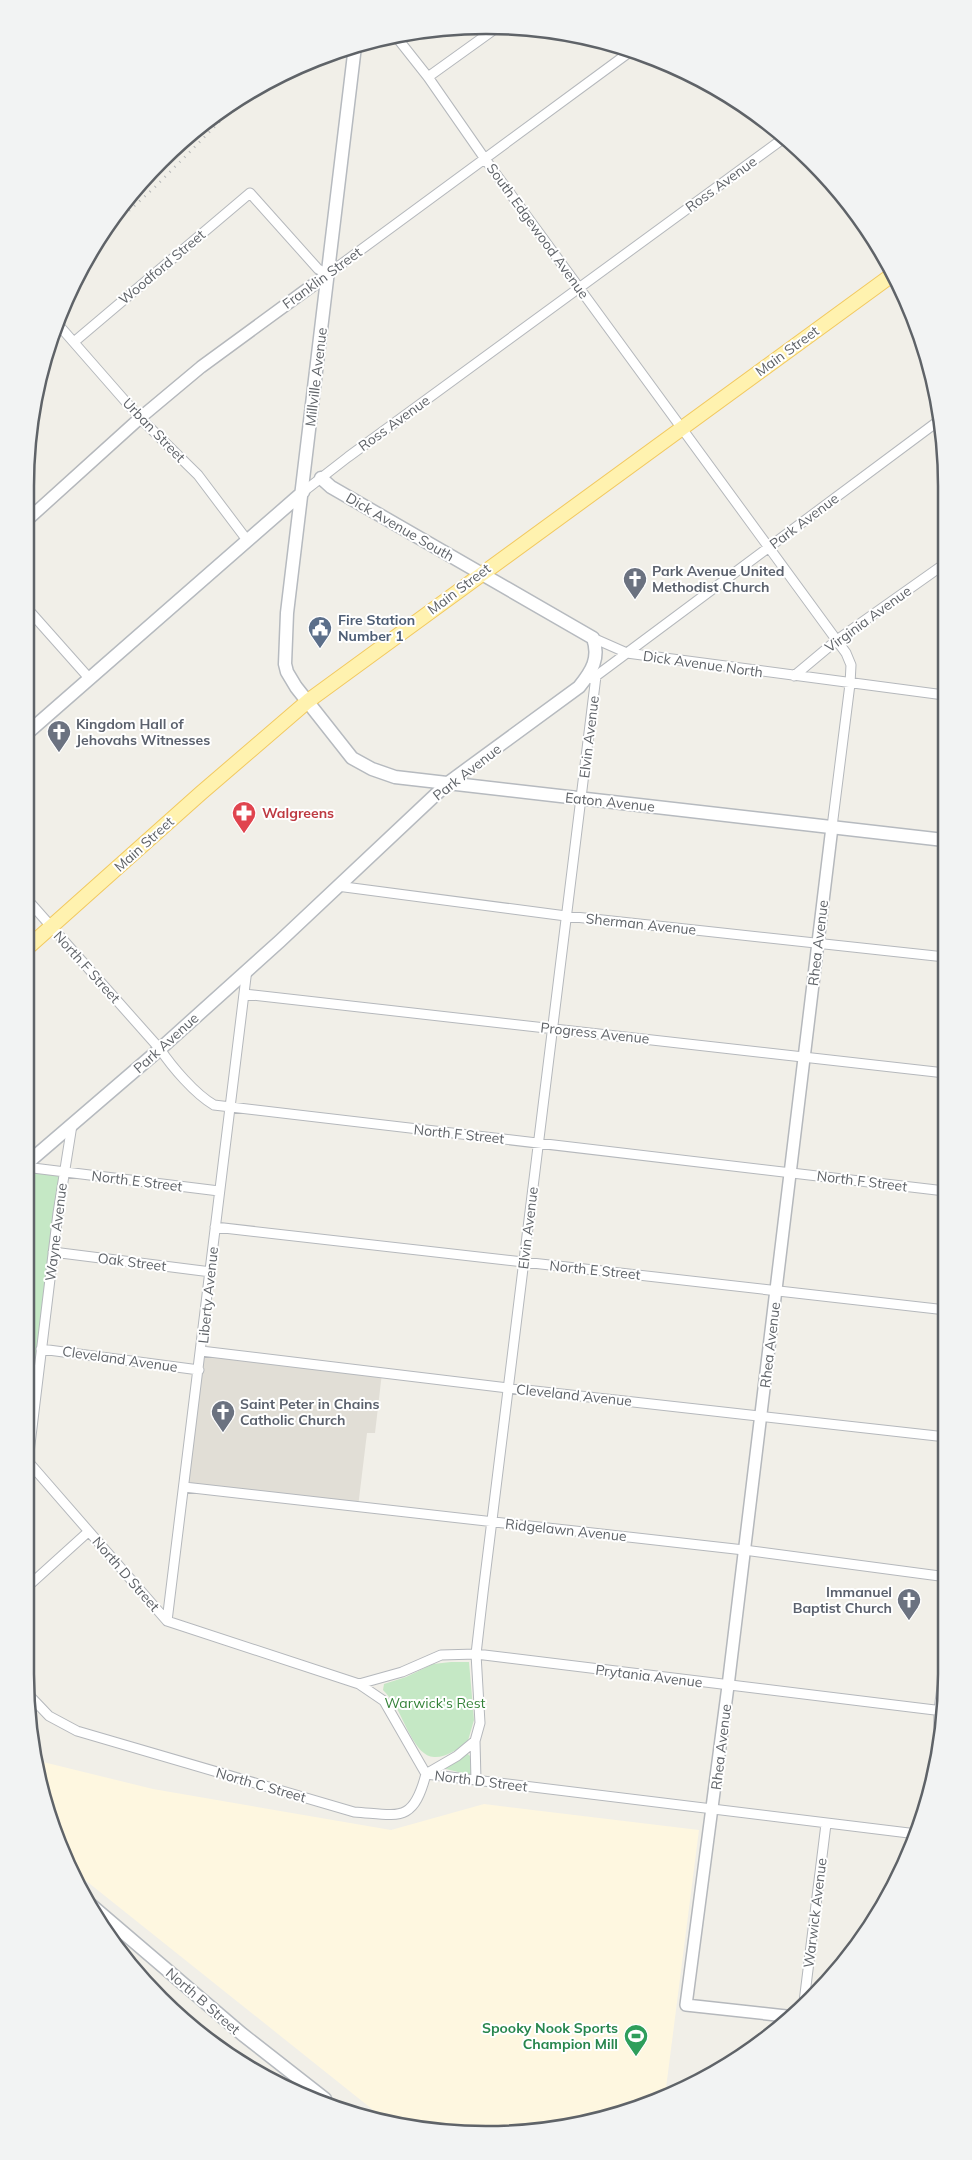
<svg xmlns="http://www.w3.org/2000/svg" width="972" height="2160" font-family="Mulish,sans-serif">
	<rect width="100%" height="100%" fill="#f1efe8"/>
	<path fill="#fef7e0" d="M39 1761 153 1789 391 1830 484 1804 699 1830 665 2096 634 2111 546 2131 392 2125 70 1868 50 1822Z"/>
	<path fill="#e1ded6" d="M201 1351 382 1373 375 1433H367L358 1507 184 1487Z"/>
	<path fill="#c5e8c5" d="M25 1167 64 1172 38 1370 25 1382Z
		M31 1386 33 1390 28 1433 25 1435V1388Z
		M451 1662H469L474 1720 467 1744C457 1749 445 1758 434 1757 415 1757 403 1716 393 1702 390 1698 387 1694 383 1690L384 1684 406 1677 433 1664Z
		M467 1753 470 1756 472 1771 470 1775 446 1769V1766Z"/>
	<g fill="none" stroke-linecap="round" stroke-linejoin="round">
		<g stroke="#b5b8bc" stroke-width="11">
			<path id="minor" d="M394 34 428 77 485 159 846 653 851 665 850 684 832 827
				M428 77 499 26
				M56 322 140 418 198 475 247 540
				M74 342 250 193 318 269 328 274 631 51
				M303 492 348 457 784 138
				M25 606 89 678
				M593 638 627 653 944 695
				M794 676 837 640 943 565
				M592 679 941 419
				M337 886 566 916 945 957
				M25 897 160 1049C172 1067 195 1094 214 1105L945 1191
				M244 994 945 1073
				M25 1167 219 1191
				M215 1227 946 1310
				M53 1252 211 1272
				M41 1349 199 1370
				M201 1351 508 1388 946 1437
				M25 1382 38 1370
				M25 1458 167 1621 359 1684 384 1701 426 1774
				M28 1461 58 1213 72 1125
				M184 1487 744 1550 947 1577
				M25 1589 88 1532
				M167 1621 247 969
				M359 1684 402 1672 441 1655 476 1654 943 1711
				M28 1694 49 1716 77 1731 354 1812C399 1815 413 1824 426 1774L457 1756 475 1741
				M940 1740C936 1712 943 1684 947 1657
				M426 1774 917 1834
				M476 1780 475 1741 480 1723 476 1654 483 1593 596 676
				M804 2002 826 1824"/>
		</g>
		<g stroke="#b5b8bc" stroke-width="14">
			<path id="tertiary" d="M25 522 140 418 201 367 328 274
				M786 2016 686 2005 728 1686 832 827"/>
		</g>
		<g stroke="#b6babf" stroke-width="15">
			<path id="secondary" d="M355 46 287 613 285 664 287 672 296 687 352 758 372 769 395 777 944 840
				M25 735 303 492
				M25 1165 160 1049 280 941 448 783 579 687C592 671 600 658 593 638L331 487 321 478
				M84 1899 242 2034 325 2099"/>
		</g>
		<g stroke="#f2c960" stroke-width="16">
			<path id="primary" d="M25 950 201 793 308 701 892 275"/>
		</g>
		<use href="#minor" stroke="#fff" stroke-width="9"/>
		<use href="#tertiary" stroke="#fff" stroke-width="11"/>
		<use href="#secondary" stroke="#fff" stroke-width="12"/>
		<use href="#primary" stroke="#fff2af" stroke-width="14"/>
		<path stroke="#b6b7b8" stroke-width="2.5" stroke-dasharray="1 6" stroke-linecap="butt" d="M98 239 155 187 247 94"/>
	</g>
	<defs>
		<g id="church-pin" transform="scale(1.25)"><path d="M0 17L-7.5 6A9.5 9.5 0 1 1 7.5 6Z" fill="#6b7280" stroke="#fff"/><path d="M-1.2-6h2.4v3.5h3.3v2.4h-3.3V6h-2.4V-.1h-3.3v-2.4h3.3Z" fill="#fff"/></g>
		<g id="civic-pin" transform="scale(1.25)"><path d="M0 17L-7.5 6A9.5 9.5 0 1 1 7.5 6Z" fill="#5c6f8a" stroke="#fff"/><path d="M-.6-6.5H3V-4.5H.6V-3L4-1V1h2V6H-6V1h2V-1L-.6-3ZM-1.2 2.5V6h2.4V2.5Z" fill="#fff"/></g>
		<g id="pharmacy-pin" transform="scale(1.25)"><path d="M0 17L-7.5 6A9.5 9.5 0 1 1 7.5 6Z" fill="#e0444e" stroke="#fff"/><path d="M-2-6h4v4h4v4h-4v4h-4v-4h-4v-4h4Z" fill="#fff"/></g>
		<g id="stadium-pin" transform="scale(1.25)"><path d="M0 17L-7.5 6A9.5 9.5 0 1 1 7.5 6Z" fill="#2e9e5b" stroke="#fff"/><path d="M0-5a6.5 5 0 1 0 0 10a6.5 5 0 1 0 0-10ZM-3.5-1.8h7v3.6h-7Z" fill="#fff"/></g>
	</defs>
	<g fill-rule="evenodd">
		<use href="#church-pin" x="635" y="579"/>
		<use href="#civic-pin" x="320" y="628"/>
		<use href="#church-pin" x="59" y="732"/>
		<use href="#pharmacy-pin" x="244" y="813"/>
		<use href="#church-pin" x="223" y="1412"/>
		<use href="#church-pin" x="909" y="1600"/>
		<use href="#stadium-pin" x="636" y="2036"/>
	</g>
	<g text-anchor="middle" stroke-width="4" stroke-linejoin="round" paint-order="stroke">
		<g font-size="14" fill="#5f6368" stroke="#fff">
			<text transform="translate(721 184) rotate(-36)" y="5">Ross Avenue</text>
			<text transform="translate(538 231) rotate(54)" y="5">South Edgewood Avenue</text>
			<text transform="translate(162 267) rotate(-40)" y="5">Woodford Street</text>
			<text transform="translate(322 278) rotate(-36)" y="5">Franklin Street</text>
			<text transform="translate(787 351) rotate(-36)" y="5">Main Street</text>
			<text transform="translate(316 377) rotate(-83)" y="5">Millville Avenue</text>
			<text transform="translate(394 423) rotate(-36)" y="5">Ross Avenue</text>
			<text transform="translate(154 430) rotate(46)" y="5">Urban Street</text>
			<text transform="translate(804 521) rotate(-37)" y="5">Park Avenue</text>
			<text transform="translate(400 527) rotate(30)" y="5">Dick Avenue South</text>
			<text transform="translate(459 589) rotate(-37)" y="5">Main Street</text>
			<text transform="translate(868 619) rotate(-36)" y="5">Virginia Avenue</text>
			<text transform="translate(703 664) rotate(8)" y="5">Dick Avenue North</text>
			<text transform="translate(589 737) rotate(-83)" y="5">Elvin Avenue</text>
			<text transform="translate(467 772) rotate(-38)" y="5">Park Avenue</text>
			<text transform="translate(610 802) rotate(6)" y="5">Eaton Avenue</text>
			<text transform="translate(144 844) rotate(-42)" y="5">Main Street</text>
			<text transform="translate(641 924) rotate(6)" y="5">Sherman Avenue</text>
			<text transform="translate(818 943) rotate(-83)" y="5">Rhea Avenue</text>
			<text transform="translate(87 967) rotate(48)" y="5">North F Street</text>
			<text transform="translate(595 1033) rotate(6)" y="5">Progress Avenue</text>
			<text transform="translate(166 1043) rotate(-42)" y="5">Park Avenue</text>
			<text transform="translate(459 1134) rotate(6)" y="5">North F Street</text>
			<text transform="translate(137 1181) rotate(7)" y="5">North E Street</text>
			<text transform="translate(862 1181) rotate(7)" y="5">North F Street</text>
			<text transform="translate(528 1228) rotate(-83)" y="5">Elvin Avenue</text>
			<text transform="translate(56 1232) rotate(-83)" y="5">Wayne Avenue</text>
			<text transform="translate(132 1262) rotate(7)" y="5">Oak Street</text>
			<text transform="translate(595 1270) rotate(6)" y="5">North E Street</text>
			<text transform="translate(208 1295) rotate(-84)" y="5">Liberty Avenue</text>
			<text transform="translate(770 1345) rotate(-83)" y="5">Rhea Avenue</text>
			<text transform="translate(120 1359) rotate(8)" y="5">Cleveland Avenue</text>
			<text transform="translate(574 1395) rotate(6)" y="5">Cleveland Avenue</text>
			<text transform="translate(566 1530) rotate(6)" y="5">Ridgelawn Avenue</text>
			<text transform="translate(126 1574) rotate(49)" y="5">North D Street</text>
			<text transform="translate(649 1676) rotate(7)" y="5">Prytania Avenue</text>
			<text transform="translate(721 1747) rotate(-83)" y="5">Rhea Avenue</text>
			<text transform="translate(481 1781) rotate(7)" y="5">North D Street</text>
			<text transform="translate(261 1785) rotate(16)" y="5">North C Street</text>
			<text transform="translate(815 1913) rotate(-83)" y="5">Warwick Avenue</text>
			<text transform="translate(203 2001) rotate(41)" y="5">North B Street</text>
		</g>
		<g font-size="14" font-weight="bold" fill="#5b616d" stroke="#fff" text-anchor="start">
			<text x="652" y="576">Park Avenue United<tspan x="652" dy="16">Methodist Church</tspan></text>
			<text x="76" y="729">Kingdom Hall of<tspan x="76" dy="16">Jehovahs Witnesses</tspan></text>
			<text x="240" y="1409">Saint Peter in Chains<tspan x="240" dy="16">Catholic Church</tspan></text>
			<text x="892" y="1597" text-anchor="end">Immanuel<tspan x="892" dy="16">Baptist Church</tspan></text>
		</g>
		<g font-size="14" font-weight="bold" fill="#4e5e75" stroke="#fff" text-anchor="start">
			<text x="338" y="625">Fire Station<tspan x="338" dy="16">Number 1</tspan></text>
		</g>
		<g font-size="14" font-weight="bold" fill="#be3a42" stroke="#fff" text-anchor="start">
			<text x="262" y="818">Walgreens</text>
		</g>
		<g font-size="14" fill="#348238" stroke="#fff">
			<text x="435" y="1708">Warwick's Rest</text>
		</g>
		<g font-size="14" font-weight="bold" fill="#27864d" stroke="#fff" text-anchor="end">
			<text x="618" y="2033">Spooky Nook Sports<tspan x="618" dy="16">Champion Mill</tspan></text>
		</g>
	</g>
	<path d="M0 0H972V2160H0ZM486 34H486A452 452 0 0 1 938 486V1674A452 452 0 0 1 486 2126H486A452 452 0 0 1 34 1674V486A452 452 0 0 1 486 34Z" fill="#f2f3f3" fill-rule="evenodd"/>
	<path fill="none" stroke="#5f6368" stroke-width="2.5" d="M486 34H486A452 452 0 0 1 938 486V1674A452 452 0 0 1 486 2126H486A452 452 0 0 1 34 1674V486A452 452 0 0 1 486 34Z"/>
</svg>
